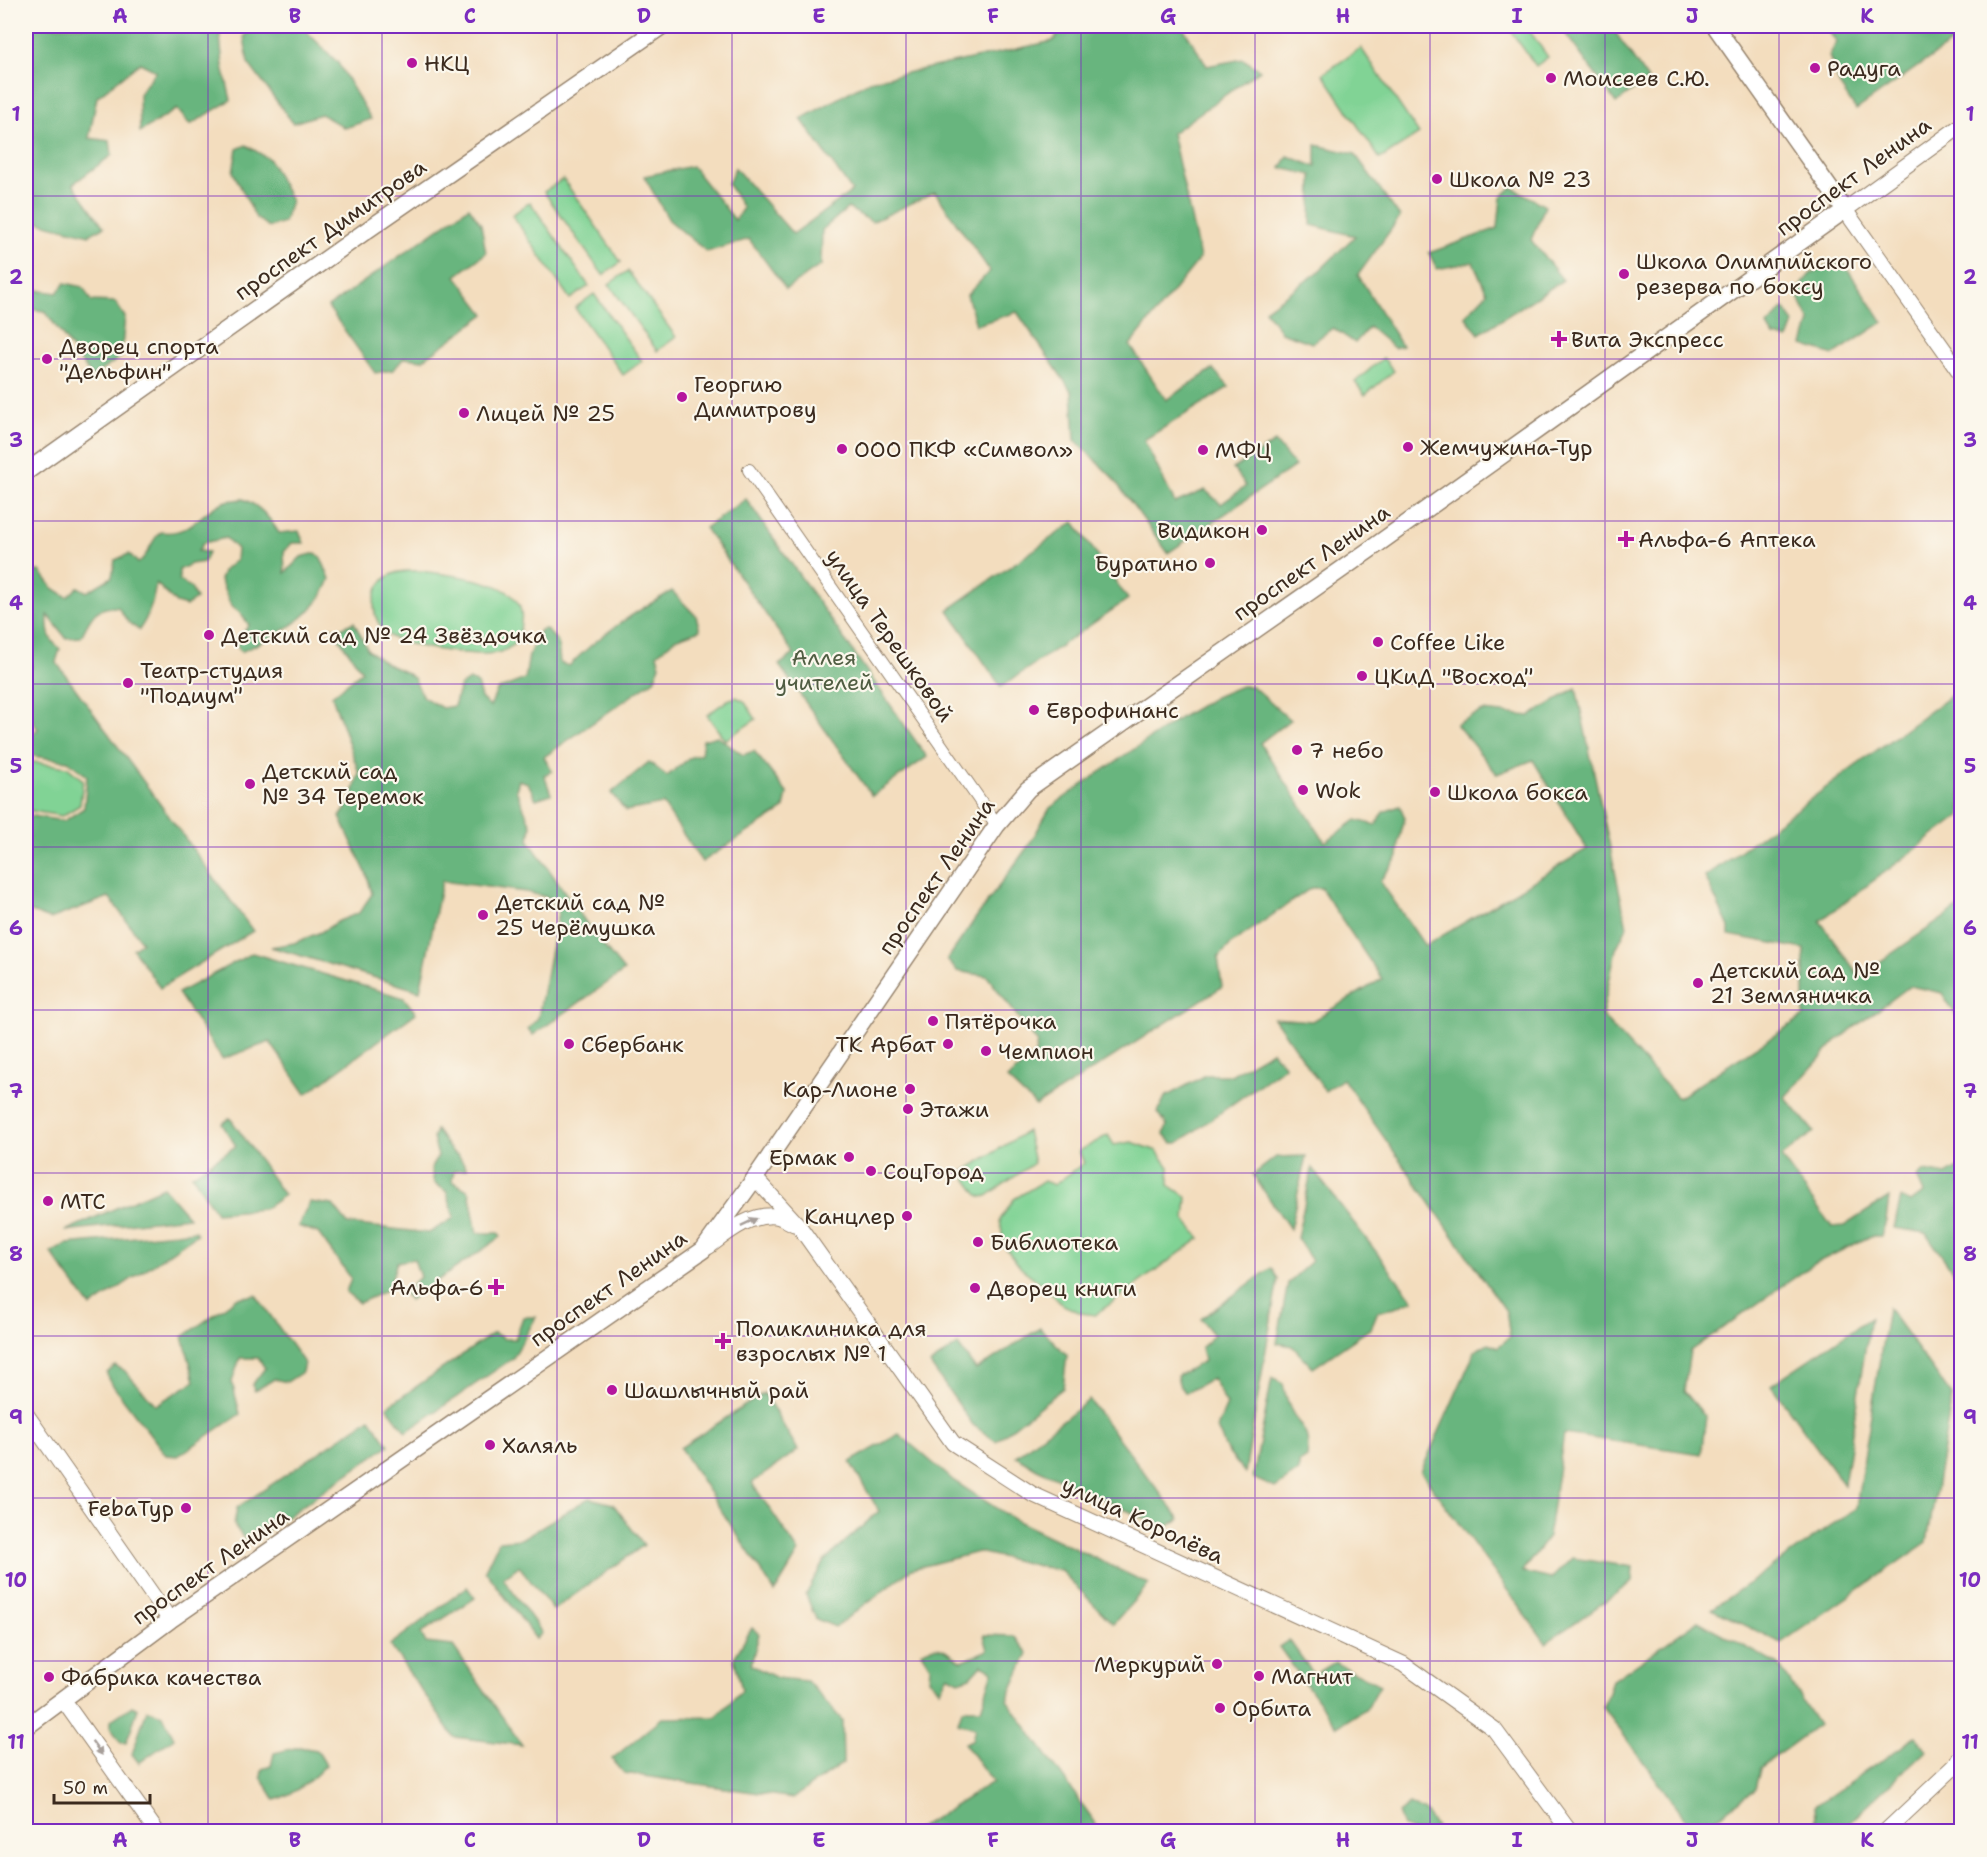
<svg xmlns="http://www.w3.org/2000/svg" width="1987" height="1857" font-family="'Shantell Sans',sans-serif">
	<rect width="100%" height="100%" fill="#fbf7ec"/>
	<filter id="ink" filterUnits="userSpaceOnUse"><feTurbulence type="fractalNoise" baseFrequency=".0167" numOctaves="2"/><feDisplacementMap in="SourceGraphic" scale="12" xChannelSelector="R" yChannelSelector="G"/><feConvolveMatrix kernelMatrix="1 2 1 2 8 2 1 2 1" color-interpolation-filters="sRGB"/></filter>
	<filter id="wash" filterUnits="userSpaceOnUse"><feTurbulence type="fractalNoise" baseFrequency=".008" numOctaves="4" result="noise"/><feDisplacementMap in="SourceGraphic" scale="24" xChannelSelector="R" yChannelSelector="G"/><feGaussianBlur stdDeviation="1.35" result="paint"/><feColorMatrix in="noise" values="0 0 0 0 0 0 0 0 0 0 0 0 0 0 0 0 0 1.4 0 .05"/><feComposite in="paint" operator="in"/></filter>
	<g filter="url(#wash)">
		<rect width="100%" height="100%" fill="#f3ddbe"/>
		<path fill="#81d395" stroke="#5e7e5a" stroke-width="1.5" d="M1507 26H1526L1548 57 1536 66Z
			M1361 48 1419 134 1380 159 1323 74Z
			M563 179 621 262 603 275 544 192Z
			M530 202 589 286 570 299 512 215Z
			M628 271 676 337 657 351 609 284Z
			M594 294 642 361 623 375 575 308Z
			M1383 358 1394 371 1365 395 1355 382Z
			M422 571C451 576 528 578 521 622 520 630 520 637 515 643 509 649 503 652 495 653 475 657 408 647 391 637 370 624 367 587 391 575 400 570 412 571 422 571Z
			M736 697 744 701 756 719 725 740 707 715 728 700Z
			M26 761 67 767 83 780 80 805 62 816 26 810Z
			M1027 1131 1034 1163 987 1196 982 1197 978 1195 962 1173Z
			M1108 1135 1114 1145 1132 1142 1157 1151 1169 1167V1185L1187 1197 1185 1220 1200 1238 1095 1315 1081 1313 1061 1304 1047 1288 1021 1268 1004 1246 1000 1220 1014 1199 1044 1181 1054 1185 1084 1163 1079 1151Z"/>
		<path fill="#68b57e" stroke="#52704e" stroke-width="1.5" d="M26 26H219L223 66 231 100 190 125 177 109 140 132 139 94 156 71 140 63 97 97 89 138 110 141 112 155 73 184 104 227 89 235 26 219Z
			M254 26H301L338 63 371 119 345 128 321 114 293 123 248 63 244 36Z
			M1064 26H1182L1207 66 1243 59 1260 70 1172 133 1200 258 1130 345 1166 400 1213 369 1229 387 1144 440 1175 503 1205 490 1221 504 1246 486 1233 469 1275 442 1295 466 1168 553 1113 478 1075 440 1072 392 1017 312 976 325 967 295 990 271 935 192 872 222 848 208 822 230 821 265 786 289 749 239 707 252 669 220 644 176 692 166 735 220 743 208 728 184 735 168 793 234 852 191 801 119 869 81 1053 41Z
			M1560 26H1611L1648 80 1616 103Z
			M1824 26H1961V36L1856 110 1840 86 1829 56 1837 42Z
			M246 145 269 159 291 201 284 222 269 227 256 218 233 172 237 149Z
			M1316 145 1355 154 1400 217 1358 275 1402 346 1394 348 1369 327 1355 343 1333 328 1312 343 1281 332 1265 310 1317 273 1355 236 1311 225 1312 175 1281 168 1288 156 1316 167Z
			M1512 187 1545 206 1531 240 1563 280 1479 334 1465 316 1487 293 1473 262 1437 269 1429 253 1498 228 1501 197Z
			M469 207 481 224 486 253 456 276 485 314 423 360 404 358 393 370 375 373 328 307Z
			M1829 264H1844L1883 322 1833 355 1803 345 1810 321 1796 293 1810 274Z
			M65 283 83 287 91 301 115 302 125 317 121 357 92 377 45 311 26 309V285L30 289 57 293Z
			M1784 308 1794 323 1788 339 1773 336 1767 326Z
			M243 499C260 506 269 517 279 533L299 531 304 543H292L284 552 285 573 301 557 316 553 321 558 330 579C315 619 276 635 241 652L234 641 239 638 249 625 240 613 231 606 220 580 223 571 236 560 237 549 226 538 203 543 198 551 208 552 204 562 191 564 179 570V580L191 588 196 599 186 606 176 603 156 583C153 601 150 615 139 630L128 622 118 607C94 606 91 617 81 637L66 638 48 615C47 630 48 639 60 649L56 662 253 931 160 988 133 949 142 942 109 897 50 919 26 910V815L64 821 84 808 87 776 68 761 26 755V738L38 729 26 712V664L32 667 27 654 30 638 26 633V586L29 572 40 571 53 588 67 597 78 587 87 592 112 577 115 560 129 554 138 563C150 555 150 540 161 532 192 536 200 511 224 502 230 500 237 500 243 499Z
			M746 499 927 757 872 796 779 665 794 654 705 528Z
			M1074 522 1128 599 1001 687 948 610Z
			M672 591 696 616 700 630 675 639 657 654 660 666 654 680 544 757 552 771 544 775 551 794 536 799 528 783 519 780 516 790 531 825 529 841 594 934 624 971 533 1035 528 1029 538 1018 558 913 550 898 526 892 442 881 420 991 271 947 294 943 321 932 339 921 359 913 372 894 367 875 340 817 351 801 359 773 332 696 362 671 331 627 339 629 354 622 368 650 387 664 405 672 414 678 423 697 442 708 454 706 460 686 469 680 477 683 481 698 490 707 497 690 525 679 529 655 540 630 546 629 558 642 560 663 569 666C599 635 635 612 672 591Z
			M1241 686H1252L1290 720 1260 743 1325 842 1356 820 1376 825 1383 812 1400 806 1405 818 1399 841 1398 857 1380 881 1425 946 1587 849 1533 760 1497 774 1456 724 1483 711 1530 716 1576 688 1627 927 1616 949 1602 1016 1678 1098 1804 1016V949L1729 935V927L1705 877 1957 691 1961 694V815L1820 921 1859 976 1961 906V1023L1942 993 1910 986 1836 1041 1785 1097 1814 1132 1781 1157 1832 1227 1844 1226 1889 1197 1886 1221 1881 1236H1871L1814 1264 1690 1351 1684 1391 1706 1417 1701 1454 1564 1434 1548 1537 1522 1572 1551 1579 1572 1558 1633 1567 1632 1582 1546 1643 1421 1472 1475 1351 1488 1343 1498 1347 1510 1337 1506 1311 1343 1079 1325 1091 1274 1018 1312 1021 1382 979 1321 888H1311L1231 944 1218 958 1222 987 1036 1106 1007 1079 1035 1054 1037 1042 987 976 957 971 947 960 975 919 1029 845 1050 808 1096 775 1183 716 1215 697Z
			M717 736 743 755 754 751 787 793 784 809 702 862 663 804 626 811 611 793 649 762 667 776 691 757 701 754 703 740Z
			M252 953 404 998 416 1013 306 1094 270 1042 222 1059 178 993Z
			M1272 1051 1285 1066 1178 1143H1172L1164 1134 1167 1125 1158 1112 1165 1097 1206 1075H1231Z
			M230 1118 284 1195 264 1209 216 1213 192 1175 236 1146 222 1124Z
			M436 1130 451 1151 459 1156 467 1169 454 1171 452 1181 469 1191 477 1233H499L501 1237 409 1300 404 1292 420 1277 414 1259 397 1262 388 1290 359 1303 346 1292 351 1278 318 1233 298 1226 310 1202 333 1205 348 1224 429 1233 454 1218 447 1192 434 1183 431 1168 438 1156 433 1138Z
			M1306 1156 1290 1229 1253 1175 1276 1157Z
			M1961 1166V1283L1926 1233 1894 1228 1901 1198 1910 1202 1924 1193 1917 1177 1924 1171 1946 1175Z
			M1312 1168 1413 1300 1395 1308 1378 1311 1371 1328 1313 1368 1292 1346 1277 1343 1288 1283 1312 1261 1297 1238Z
			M163 1187 189 1217 65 1231Z
			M195 1231 197 1234 91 1307 51 1253 67 1244Z
			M1271 1268 1278 1279 1245 1473 1227 1451 1217 1428 1227 1405 1212 1378 1186 1393 1180 1387 1177 1376 1204 1361 1201 1348 1214 1335 1201 1319Z
			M256 1295 304 1363 302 1372 287 1382 274 1379 255 1391 252 1385 265 1368 258 1358H240L232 1382 240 1414 178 1456 166 1455 108 1379 107 1373 115 1366 124 1370 156 1405 195 1381 183 1337 237 1298Z
			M1888 1308 1952 1396 1927 1542 1781 1643 1712 1609 1856 1508Z
			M523 1317H536L513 1358 406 1432 387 1407 494 1333 504 1339H515Z
			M1870 1318 1844 1485 1771 1385Z
			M1040 1328 1067 1355 1063 1388 996 1441 973 1425 930 1364 958 1345 976 1370Z
			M1272 1378 1283 1384C1285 1392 1287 1401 1290 1408 1301 1431 1311 1429 1307 1458L1299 1463V1471L1275 1488 1253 1478Z
			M764 1393 798 1450 752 1483 799 1552 775 1592 680 1448Z
			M1089 1400 1180 1519 1165 1528 1037 1469 1016 1456Z
			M370 1418 389 1445 248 1544 234 1525 237 1508Z
			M899 1434 954 1481 1013 1519 1149 1584 1113 1624 1061 1571 978 1552 912 1569 835 1627 816 1619 806 1595 824 1561 879 1511 850 1462Z
			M589 1498 613 1504 644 1545 553 1610 519 1566 503 1578 542 1633 536 1639 485 1570 499 1541 521 1539Z
			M467 1587 475 1598 421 1633 426 1643 453 1646 522 1745 454 1737 390 1645Z
			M1698 1621 1779 1665 1818 1725 1760 1768 1755 1789 1699 1831 1695 1832 1603 1707 1612 1681Z
			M752 1628 759 1634 751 1665 777 1678 807 1681 842 1720 843 1763 793 1798 624 1773 612 1759 662 1718 716 1717 742 1690 734 1658Z
			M984 1635 1014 1636 1028 1653 1007 1700 1095 1822 1097 1831H914L993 1782 964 1743 972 1740 975 1728 958 1723 962 1709H981L993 1671 982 1665 971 1677 959 1681 948 1675 940 1690 929 1679 930 1666 921 1652C939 1641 947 1651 962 1661L988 1650Z
			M1289 1640 1314 1675 1335 1662 1380 1685 1368 1707 1337 1727 1279 1647Z
			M132 1706 138 1709 126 1743H121L110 1727V1721Z
			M147 1710 163 1715 174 1738 139 1763 132 1754Z
			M1916 1737 1926 1750 1846 1825 1838 1831H1817L1815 1806Z
			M299 1747 317 1750 326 1765C313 1779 294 1794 275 1800L261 1777 262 1769 271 1766 274 1753Z
			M1409 1804 1425 1812 1436 1826 1433 1831H1412L1403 1826 1398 1813Z"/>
	</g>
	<g filter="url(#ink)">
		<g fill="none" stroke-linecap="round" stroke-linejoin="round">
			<g stroke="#97846e" stroke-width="14">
				<path id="minor" d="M749 470 997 825"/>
			</g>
			<g stroke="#97846e" stroke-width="17">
				<path id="tertiary" d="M1962 125 1845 210 1962 375
					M755 1178 799 1226 953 1443 1032 1494 1403 1664 1494 1729 1570 1832
					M708 1247C727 1233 750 1213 776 1216 782 1217 788 1221 794 1224
					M26 1414 170 1620
					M63 1700 157 1832
					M1885 1832 1955 1766 1962 1754"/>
			</g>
			<g stroke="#97846e" stroke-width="19">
				<path id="secondary" d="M26 472 363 233 662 26
					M26 1727 170 1620 703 1250 755 1178 997 825 1028 789 1375 546 1845 210 1715 26"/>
			</g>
			<use href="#minor" stroke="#fff" stroke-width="12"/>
			<use href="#tertiary" stroke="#fff" stroke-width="15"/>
			<use href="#secondary" stroke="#fff" stroke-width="16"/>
		</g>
		<defs><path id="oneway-solid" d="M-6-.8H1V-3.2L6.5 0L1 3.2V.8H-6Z" transform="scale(1.5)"/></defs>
		<g fill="#a79f9a">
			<use href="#oneway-solid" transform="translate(749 1222) rotate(-25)"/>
			<use href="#oneway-solid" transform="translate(97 1748) rotate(54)"/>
		</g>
	</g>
	<path fill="none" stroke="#7b2cbf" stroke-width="1.5" stroke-opacity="0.55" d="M208 26V1832M382 26V1832M557 26V1832M732 26V1832M906 26V1832M1081 26V1832M1255 26V1832M1430 26V1832M1605 26V1832M1779 26V1832M26 196H1962M26 359H1962M26 521H1962M26 684H1962M26 847H1962M26 1010H1962M26 1173H1962M26 1336H1962M26 1498H1962M26 1661H1962"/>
	<g fill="#b5179e" stroke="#fbf7ec" stroke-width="2">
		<circle cx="412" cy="63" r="6"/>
		<circle cx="1815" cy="68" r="6"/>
		<circle cx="1551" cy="78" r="6"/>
		<circle cx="1437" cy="179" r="6"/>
		<circle cx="1624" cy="274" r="6"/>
		<path d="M1556 330h6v6h6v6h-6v6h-6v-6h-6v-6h6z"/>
		<circle cx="47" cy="359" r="6"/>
		<circle cx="682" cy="397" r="6"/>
		<circle cx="464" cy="413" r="6"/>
		<circle cx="1408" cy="447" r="6"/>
		<circle cx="842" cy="449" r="6"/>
		<circle cx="1203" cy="450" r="6"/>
		<circle cx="1262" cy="530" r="6"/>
		<path d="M1623 530h6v6h6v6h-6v6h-6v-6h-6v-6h6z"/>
		<circle cx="1210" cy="563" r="6"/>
		<circle cx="209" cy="635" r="6"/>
		<circle cx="1378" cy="642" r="6"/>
		<circle cx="1362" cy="676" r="6"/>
		<circle cx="128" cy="683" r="6"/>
		<circle cx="1034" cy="710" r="6"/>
		<circle cx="1297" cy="750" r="6"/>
		<circle cx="250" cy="784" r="6"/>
		<circle cx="1303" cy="790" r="6"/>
		<circle cx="1435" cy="792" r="6"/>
		<circle cx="483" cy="915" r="6"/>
		<circle cx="1698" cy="983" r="6"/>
		<circle cx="933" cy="1021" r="6"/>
		<circle cx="569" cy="1044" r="6"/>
		<circle cx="948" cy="1044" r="6"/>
		<circle cx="986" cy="1051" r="6"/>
		<circle cx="910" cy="1089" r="6"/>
		<circle cx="908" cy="1109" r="6"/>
		<circle cx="849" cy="1157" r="6"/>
		<circle cx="871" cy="1171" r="6"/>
		<circle cx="48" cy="1201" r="6"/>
		<circle cx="907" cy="1216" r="6"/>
		<circle cx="978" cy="1242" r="6"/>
		<path d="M493 1278h6v6h6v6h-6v6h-6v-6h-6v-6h6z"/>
		<circle cx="975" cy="1288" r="6"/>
		<path d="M720 1332h6v6h6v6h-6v6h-6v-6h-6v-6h6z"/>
		<circle cx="612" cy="1390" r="6"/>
		<circle cx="490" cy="1445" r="6"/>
		<circle cx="186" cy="1508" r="6"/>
		<circle cx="1217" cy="1664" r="6"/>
		<circle cx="1259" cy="1676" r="6"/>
		<circle cx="49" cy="1677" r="6"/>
		<circle cx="1220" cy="1708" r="6"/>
	</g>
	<g text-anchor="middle" stroke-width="4.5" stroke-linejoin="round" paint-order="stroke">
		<g font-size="22" fill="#3b2a1e" stroke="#fbf7ec" text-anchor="start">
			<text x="424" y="71">НКЦ</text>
			<text x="1827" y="76">Радуга</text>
			<text x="1563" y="86">Моисеев С.Ю.</text>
			<text x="1449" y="187">Школа № 23</text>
			<text x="1636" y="269">Школа Олимпийского<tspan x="1636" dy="25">резерва по боксу</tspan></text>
			<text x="1571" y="347">Вита Экспресс</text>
			<text x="59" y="354">Дворец спорта<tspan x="59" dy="25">"Дельфин"</tspan></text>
			<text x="694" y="392">Георгию<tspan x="694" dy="25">Димитрову</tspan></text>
			<text x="476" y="421">Лицей № 25</text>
			<text x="1420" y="455">Жемчужина-Тур</text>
			<text x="854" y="457">ООО ПКФ «Символ»</text>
			<text x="1215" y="458">МФЦ</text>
			<text x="1250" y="538" text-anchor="end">Видикон</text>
			<text x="1638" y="547">Альфа-6 Аптека</text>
			<text x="1198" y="571" text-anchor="end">Буратино</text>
			<text x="221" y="643">Детский сад № 24 Звёздочка</text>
			<text x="1390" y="650">Coffee Like</text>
			<text x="140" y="678">Театр-студия<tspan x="140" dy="25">"Подиум"</tspan></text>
			<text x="1374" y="684">ЦКиД "Восход"</text>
			<text x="1046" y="718">Еврофинанс</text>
			<text x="1309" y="758">7 небо</text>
			<text x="262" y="779">Детский сад<tspan x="262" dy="25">№ 34 Теремок</tspan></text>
			<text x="1315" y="798">Wok</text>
			<text x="1447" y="800">Школа бокса</text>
			<text x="495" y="910">Детский сад №<tspan x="495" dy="25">25 Черёмушка</tspan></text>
			<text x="1710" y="978">Детский сад №<tspan x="1710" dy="25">21 Земляничка</tspan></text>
			<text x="945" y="1029">Пятёрочка</text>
			<text x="581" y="1052">Сбербанк</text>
			<text x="936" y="1052" text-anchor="end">ТК Арбат</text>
			<text x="998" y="1059">Чемпион</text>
			<text x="898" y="1097" text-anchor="end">Кар-Лионе</text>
			<text x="920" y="1117">Этажи</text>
			<text x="837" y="1165" text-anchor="end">Ермак</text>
			<text x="883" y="1179">СоцГород</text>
			<text x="60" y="1209">МТС</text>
			<text x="895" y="1224" text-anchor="end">Канцлер</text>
			<text x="990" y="1250">Библиотека</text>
			<text x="484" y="1295" text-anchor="end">Альфа-6</text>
			<text x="987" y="1296">Дворец книги</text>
			<text x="736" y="1336">Поликлиника для<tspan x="736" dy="25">взрослых № 1</tspan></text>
			<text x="624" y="1398">Шашлычный рай</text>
			<text x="502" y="1453">Халяль</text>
			<text x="174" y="1516" text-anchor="end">FebaТур</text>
			<text x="1205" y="1672" text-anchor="end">Меркурий</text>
			<text x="1271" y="1684">Магнит</text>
			<text x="61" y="1685">Фабрика качества</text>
			<text x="1232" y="1716">Орбита</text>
		</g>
		<g font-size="22" fill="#3b2a1e" stroke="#fbf7ec">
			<text transform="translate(1853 176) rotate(-36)" y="8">проспект Ленина</text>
			<text transform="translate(330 229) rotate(-35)" y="8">проспект Димитрова</text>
			<text transform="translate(1311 562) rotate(-35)" y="8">проспект Ленина</text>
			<text transform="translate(890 635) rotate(55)" y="8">улица Терешковой</text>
			<text transform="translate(936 876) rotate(-55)" y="8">проспект Ленина</text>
			<text transform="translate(608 1288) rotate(-35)" y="8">проспект Ленина</text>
			<text transform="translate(1143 1520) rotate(25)" y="8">улица Королёва</text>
			<text transform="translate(210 1566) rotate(-35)" y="8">проспект Ленина</text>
		</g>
		<g font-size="22" fill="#505d42" stroke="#fbf7ec">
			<text x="824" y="665">Аллея<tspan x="824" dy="25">учителей</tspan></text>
		</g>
	</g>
	<rect width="1987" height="1857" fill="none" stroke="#fbf7ec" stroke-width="66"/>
	<path d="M54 1794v9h96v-9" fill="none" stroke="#3b2a1e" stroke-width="3"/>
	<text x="63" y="1794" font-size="18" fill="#3b2a1e" stroke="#fbf7ec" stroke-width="4.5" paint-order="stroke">50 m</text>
	<rect x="33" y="33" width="1921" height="1791" fill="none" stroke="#7b2cbf" stroke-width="2"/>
	<g font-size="20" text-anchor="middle" font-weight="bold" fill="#7b2cbf">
		<text x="120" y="23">A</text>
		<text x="295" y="23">B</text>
		<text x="470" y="23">C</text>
		<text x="644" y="23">D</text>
		<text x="819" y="23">E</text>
		<text x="993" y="23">F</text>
		<text x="1168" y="23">G</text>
		<text x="1343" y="23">H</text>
		<text x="1517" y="23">I</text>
		<text x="1692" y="23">J</text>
		<text x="1867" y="23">K</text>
		<text x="16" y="121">1</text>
		<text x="1970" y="121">1</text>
		<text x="16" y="284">2</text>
		<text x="1970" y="284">2</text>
		<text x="16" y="447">3</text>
		<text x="1970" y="447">3</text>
		<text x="16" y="610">4</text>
		<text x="1970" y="610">4</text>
		<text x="16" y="773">5</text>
		<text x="1970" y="773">5</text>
		<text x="16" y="935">6</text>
		<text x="1970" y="935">6</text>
		<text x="16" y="1098">7</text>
		<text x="1970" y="1098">7</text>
		<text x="16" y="1261">8</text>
		<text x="1970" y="1261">8</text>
		<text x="16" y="1424">9</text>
		<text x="1970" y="1424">9</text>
		<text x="16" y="1587">10</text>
		<text x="1970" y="1587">10</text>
		<text x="16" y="1749">11</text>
		<text x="1970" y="1749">11</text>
		<text x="120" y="1847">A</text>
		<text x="295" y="1847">B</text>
		<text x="470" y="1847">C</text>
		<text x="644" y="1847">D</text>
		<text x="819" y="1847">E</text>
		<text x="993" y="1847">F</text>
		<text x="1168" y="1847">G</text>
		<text x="1343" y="1847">H</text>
		<text x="1517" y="1847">I</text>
		<text x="1692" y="1847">J</text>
		<text x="1867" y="1847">K</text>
	</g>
</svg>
